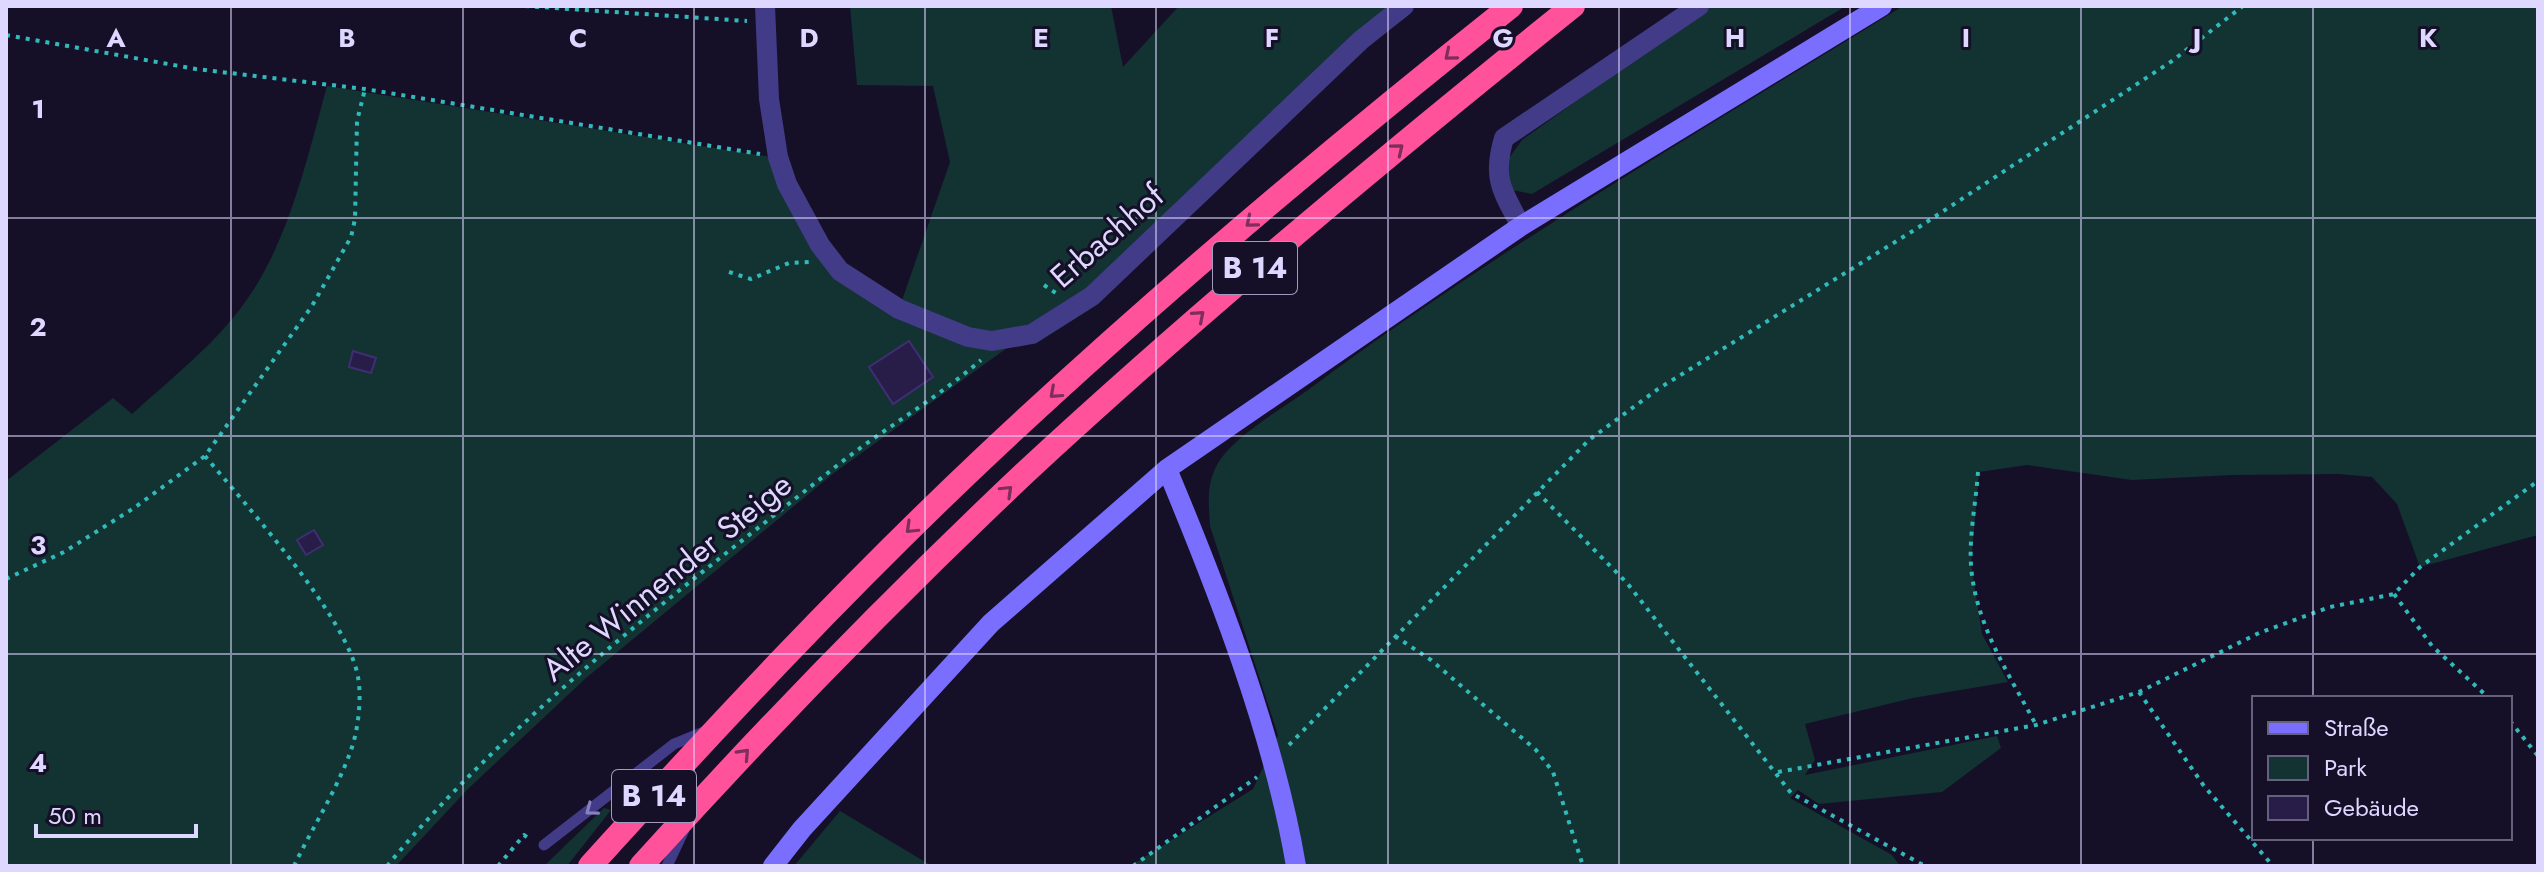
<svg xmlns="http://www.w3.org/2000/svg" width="2544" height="872" font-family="Jost,sans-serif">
	<rect width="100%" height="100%" fill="#151028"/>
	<path fill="#133232" d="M850 6H1111L1123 67 1179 6H1392L1090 288 834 473 586 678 468 789 396 866H6V481L113 398 132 414C174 376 221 340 252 292 291 232 308 155 327 86L777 158 819 245 899 309 950 162 933 86 857 85Z
		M1710 6H1846L1532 194 1512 190 1505 176 1509 158 1522 140Z
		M1903 6H2538V535L2420 567 2397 504 2372 477 2339 474 2232 475 2132 480 2027 465 1979 472 1971 564 1982 634 2008 682 1913 698 1805 724 1815 760 1805 775 1997 736 2001 748 1942 792 1819 804 1798 790 1790 798 1892 855 1900 866H1130L1253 789 1278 735 1210 526C1209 506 1206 486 1216 467 1230 438 1282 409 1308 390 1497 249 1703 130 1903 6Z
		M604 808 611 810 567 866 545 865Z
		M840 811 932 866H794Z"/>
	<path fill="#281c49" stroke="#402e75" stroke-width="2" d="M909 341 933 377 893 404 869 367Z
		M353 351 376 358 371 373 349 367Z
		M314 530 323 545 306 555 297 540Z"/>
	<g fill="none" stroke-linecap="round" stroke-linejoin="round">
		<path stroke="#30bbba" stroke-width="4" stroke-dasharray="4 6" stroke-linecap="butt" d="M525 6 747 21
			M6 35 196 69 365 89 760 154
			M729 272 751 279 789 263 810 262
			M1044 285 1057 294
			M205 456C245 504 348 618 358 677 362 698 358 731 351 750 337 790 312 828 294 866
			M1978 472C1976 502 1969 535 1971 565 1975 624 2009 674 2036 725
			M1537 492 1627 583 1791 793 1925 866
			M6 579 64 552 134 508 205 456 312 306 351 237 355 219 357 121 365 89
			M2394 594 2432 646 2489 698
			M1395 636 1431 660 1536 750 1553 772 1583 866
			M2139 692 2204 786 2273 866
			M2510 721 2538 756
			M1289 745 1589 440 1658 389 1916 229 2172 61 2243 6
			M1778 772 2036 725 2139 692 2259 633 2330 607 2394 594 2420 567 2538 481
			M387 866C516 711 682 589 839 464 885 428 936 399 981 360
			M498 866 524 835 531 840
			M1133 866 1257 777"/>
		<path stroke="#423b87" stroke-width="11" d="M544 845 674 744 706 731
			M667 866 684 830"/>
		<path stroke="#423b87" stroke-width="20" d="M765 6 769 99 778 157 787 184 820 245 840 271 899 309 968 337 992 341 1032 334 1092 296 1361 40 1404 6
			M1521 226C1502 191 1492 178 1504 138L1699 6"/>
		<path stroke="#7a6eff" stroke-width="20" d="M1167 469C1218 591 1274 735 1296 866
			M773 866 802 829 991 623 1167 469 1521 226 1882 6"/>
		<path stroke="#ff529b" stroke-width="24" d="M590 866C718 725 848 586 986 456 1154 298 1331 149 1511 6
			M641 866C765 729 894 596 1029 469 1204 307 1387 155 1573 6"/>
	</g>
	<defs><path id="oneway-chevron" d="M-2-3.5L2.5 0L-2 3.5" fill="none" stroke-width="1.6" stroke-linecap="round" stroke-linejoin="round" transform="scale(2)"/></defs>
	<g stroke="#7e2e5c">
		<use href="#oneway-chevron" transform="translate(1450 55) rotate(140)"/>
		<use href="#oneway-chevron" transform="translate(1398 149) rotate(-39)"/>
		<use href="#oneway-chevron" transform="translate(1251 222) rotate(140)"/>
		<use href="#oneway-chevron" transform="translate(1199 316) rotate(-41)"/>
		<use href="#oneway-chevron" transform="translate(1055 393) rotate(138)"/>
		<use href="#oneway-chevron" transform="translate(1007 491) rotate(-44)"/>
		<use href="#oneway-chevron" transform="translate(911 528) rotate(136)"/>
		<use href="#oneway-chevron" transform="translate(744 754) rotate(-47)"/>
	</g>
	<use stroke="#8881bd" href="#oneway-chevron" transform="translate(591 810) rotate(143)"/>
	<path fill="none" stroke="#ded7ff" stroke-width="2" stroke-opacity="0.55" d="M231 6V866M463 6V866M694 6V866M925 6V866M1156 6V866M1388 6V866M1619 6V866M1850 6V866M2081 6V866M2313 6V698M6 218H2538M6 436H2538M6 654H2538M2313 838V866"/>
	<g text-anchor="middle" stroke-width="6" stroke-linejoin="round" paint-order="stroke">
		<g fill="#151028" stroke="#a29bbe" stroke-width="2">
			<rect x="1213" y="242" width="84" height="52" rx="6"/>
			<rect x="612" y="770" width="84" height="52" rx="6"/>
		</g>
		<g font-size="30" font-weight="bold" fill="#ded7ff">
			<text x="1255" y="278">B 14</text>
			<text x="654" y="806">B 14</text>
		</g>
		<g font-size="32" fill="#ded7ff" stroke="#151028">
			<text transform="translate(1107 236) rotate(-41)" y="11">Erbachhof</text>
			<text transform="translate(667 577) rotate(-39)" y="11">Alte Winnender Steige</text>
		</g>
	</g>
	<g font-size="26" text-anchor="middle" font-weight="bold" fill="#ded7ff" stroke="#151028" stroke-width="6" stroke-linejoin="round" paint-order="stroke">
		<text x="116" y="47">A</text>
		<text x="347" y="47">B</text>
		<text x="578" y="47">C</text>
		<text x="809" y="47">D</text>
		<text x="1041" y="47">E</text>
		<text x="1272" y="47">F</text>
		<text x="1503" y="47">G</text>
		<text x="1735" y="47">H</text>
		<text x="1966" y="47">I</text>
		<text x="2197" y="47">J</text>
		<text x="2428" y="47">K</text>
		<text x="38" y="118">1</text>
		<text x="38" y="336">2</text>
		<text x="38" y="554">3</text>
		<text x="38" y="772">4</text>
	</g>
	<rect width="2544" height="872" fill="none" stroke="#ded7ff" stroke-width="16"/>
	<rect x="2252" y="696" width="260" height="144" fill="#151028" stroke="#65607e" stroke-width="2"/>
	<rect x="2268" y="722" width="40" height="12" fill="#7a6eff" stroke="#65607e" stroke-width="2"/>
	<text x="2324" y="736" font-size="24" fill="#ded7ff">Straße</text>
	<rect x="2268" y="756" width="40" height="24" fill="#133232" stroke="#65607e" stroke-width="2"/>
	<text x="2324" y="776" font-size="24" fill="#ded7ff">Park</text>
	<rect x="2268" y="796" width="40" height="24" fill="#281c49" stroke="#65607e" stroke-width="2"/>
	<text x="2324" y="816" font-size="24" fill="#ded7ff">Gebäude</text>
	<path d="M36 824v12h160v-12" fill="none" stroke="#ded7ff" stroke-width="4"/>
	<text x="48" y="824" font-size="24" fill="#ded7ff" stroke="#151028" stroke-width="6" paint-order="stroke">50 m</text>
</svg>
